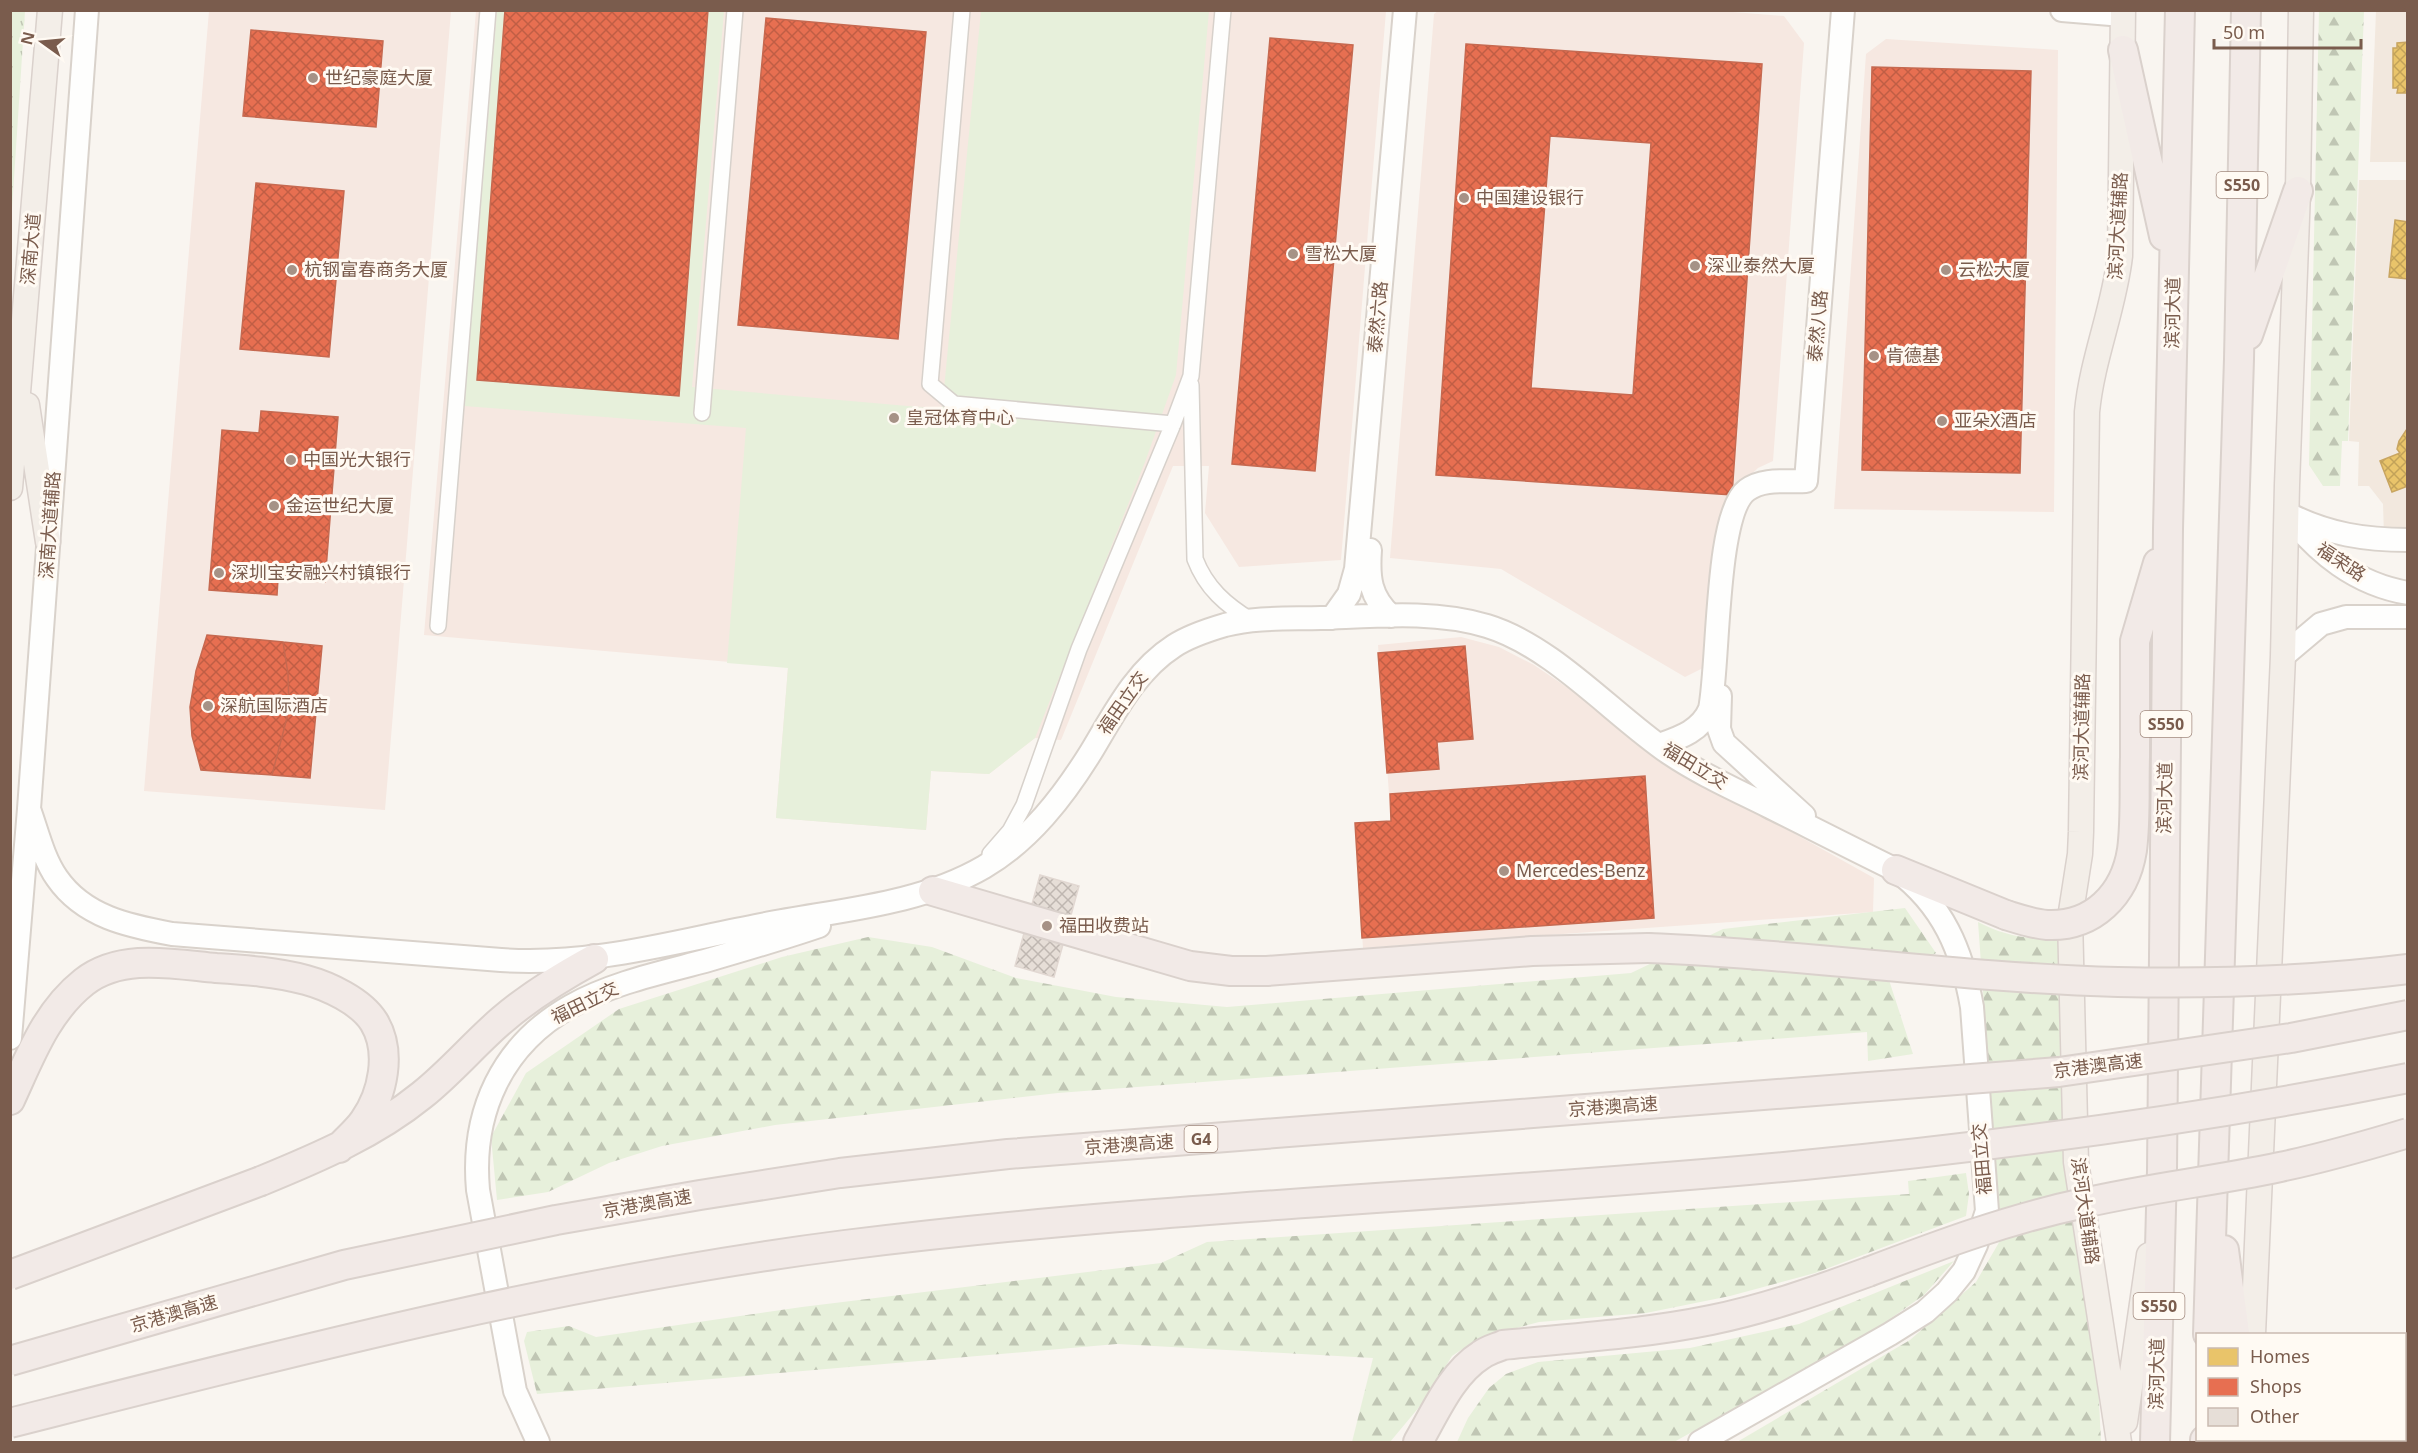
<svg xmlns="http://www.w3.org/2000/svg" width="2418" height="1453" font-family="'Noto Sans','Noto Sans SC',sans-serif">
	<defs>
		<pattern id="grass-tufts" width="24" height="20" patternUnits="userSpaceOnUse" patternTransform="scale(1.5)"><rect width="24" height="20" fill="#e7f0db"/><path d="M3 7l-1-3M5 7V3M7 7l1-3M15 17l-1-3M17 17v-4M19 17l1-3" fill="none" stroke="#c0c6b4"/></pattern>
		<pattern id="forest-firs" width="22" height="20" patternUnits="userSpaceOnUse" patternTransform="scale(1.5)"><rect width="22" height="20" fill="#e7f0db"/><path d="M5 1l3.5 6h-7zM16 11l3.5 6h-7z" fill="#c0c6b4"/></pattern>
		<pattern id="homes-cross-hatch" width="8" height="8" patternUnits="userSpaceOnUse" patternTransform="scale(1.5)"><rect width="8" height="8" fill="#e9c46a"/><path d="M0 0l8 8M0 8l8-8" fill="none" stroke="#c2a259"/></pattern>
		<pattern id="shops-cross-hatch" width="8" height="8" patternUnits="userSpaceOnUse" patternTransform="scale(1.5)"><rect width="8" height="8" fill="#e76f51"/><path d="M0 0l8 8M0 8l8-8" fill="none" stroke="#c05e45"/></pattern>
		<pattern id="building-cross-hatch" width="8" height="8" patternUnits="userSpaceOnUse" patternTransform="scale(1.5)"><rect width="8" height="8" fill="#e6ded7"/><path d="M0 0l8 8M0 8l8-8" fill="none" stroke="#bfb7b1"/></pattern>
	</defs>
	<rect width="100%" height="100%" fill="#f9f5f0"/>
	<path fill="#f2e8de" d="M2376 11H2407V162H2370Z
		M2359 180H2407V536H2384L2383 504 2369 486H2358L2359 442 2349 441Z"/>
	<path fill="#f6e8e1" d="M1439 10H1708L1784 16 1804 43 1773 461 1758 468 1740 485 1707 666 1685 677 1501 569 1390 558 1434 14Z
		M209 11H451L385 810 144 791Z
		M476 11H1386L1341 560 1239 567 1205 513 1209 466H1173L1061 740 1035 738 989 774 931 771 926 830 776 818 788 667 424 635Z
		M1886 39 2058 50 2054 512 1834 509 1866 54Z
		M1461 637 1499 647 1534 665 1574 692 1648 752 1874 878 1873 912 1363 948 1355 824 1391 821 1378 645Z"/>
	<path fill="url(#grass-tufts)" d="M11 10 25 11 11 224 10 11Z"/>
	<path fill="url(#forest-firs)" d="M2319 11H2364L2348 441H2342L2340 486H2323L2309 465Z
		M1905 908 1936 953 1889 980 1913 1054 1868 1061 1867 1032 1058 1093 775 1125 662 1146 609 1163 548 1192 497 1200 491 1137 526 1073 619 1009 782 957 868 937 932 947 1016 978 1116 997 1227 1007 1631 973 1723 929Z
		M1978 922C2004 936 2033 941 2063 938L2098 1381 2101 1442H1737L1910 1340 1976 1282 2001 1239Z
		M1966 1173 1969 1194 1966 1216 1815 1273 1730 1296 1646 1313 1539 1322 1479 1338 1452 1356 1425 1400 1390 1442H1352L1373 1358 1117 1344 537 1394 524 1341 527 1332 569 1326 596 1337 802 1307 1161 1263 1207 1242 1909 1194 1908 1181Z
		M1954 1261 1924 1295 1870 1333 1674 1442H1457L1468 1418 1489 1388 1506 1374 1538 1362 1690 1348 1799 1324Z"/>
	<path fill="#e7f0db" d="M497 11H724L692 387 942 409 981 11H1209L1176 375 1145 462 1035 738 989 774 931 771 926 830 776 818 788 668 727 663 746 428 464 406Z"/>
	<path fill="url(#homes-cross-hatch)" stroke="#c8a561" stroke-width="1.5" d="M2408 42V93H2397L2398 88H2393V48H2397V43Z
		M2395 220 2408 222V279L2389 277Z
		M2407 429 2408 486 2392 492 2380 461 2400 453 2397 449 2399 441Z"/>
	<path fill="url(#shops-cross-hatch)" stroke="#c66950" stroke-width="1.5" fill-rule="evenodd" d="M505 10H708L679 396 477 380Z
		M766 18 926 32 898 339 738 325Z
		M251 30 383 41 376 127 243 116Z
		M1270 38 1353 45 1315 471 1232 464Z
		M1466 44 1762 64 1732 495 1436 475ZM1550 136 1651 143 1633 395 1531 388Z
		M1872 67 2031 71 2020 473 1862 470Z
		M256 183 344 191 329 357 240 349Z
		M261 411 338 417 325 582 278 579 277 595 209 590 222 430 259 433Z
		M207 635 283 642 288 674 289 710 272 775 201 770 192 736 190 707 196 671Z
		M283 642 322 646 310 778 272 775 289 710 288 674Z
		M1465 646 1473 739 1437 742 1439 769 1387 773 1378 653Z
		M1645 776 1654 918 1362 938 1355 823 1391 821 1390 794Z"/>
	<path fill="url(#building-cross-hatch)" stroke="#e2d8d2" stroke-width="1.5" d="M1040 875 1079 886 1054 977 1015 966Z"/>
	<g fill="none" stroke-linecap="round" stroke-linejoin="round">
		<g stroke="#d7d1cb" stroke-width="18">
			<path id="street" d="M962 10 930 384 954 404 1173 424
				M1191 385 1195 559C1206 588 1226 605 1252 621
				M702 413 735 10
				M438 626 488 10
				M990 854 1010 831 1024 805 1079 649 1173 424 1191 376 1223 10"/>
		</g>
		<g stroke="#d9d2cb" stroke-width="26">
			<path id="secondary" d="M2062 10 2123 15
				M2286 513C2318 553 2355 584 2408 593
				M2290 515C2328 534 2365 540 2408 540
				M1370 550C1368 578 1370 597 1391 616
				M1332 618 1349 594 1356 569 1405 10
				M2283 656 2321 624 2346 617H2408
				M1720 696 1719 729 1724 743 1804 816
				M1659 745C1679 738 1701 731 1710 709 1719 666 1715 513 1747 490 1763 478 1787 482 1806 481L1843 10
				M29 809C37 831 43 858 57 878 84 917 129 926 172 934L501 960C593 966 672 942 761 925 835 910 917 906 984 867 1030 840 1063 797 1091 752 1114 714 1135 671 1174 646 1189 636 1208 630 1225 625 1256 617 1289 619 1321 618 1375 616 1434 610 1487 626 1553 646 1612 714 1669 753 1700 774 1734 789 1768 806 1810 827 1853 849 1896 870 1943 905 1962 950 1972 1007L1987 1211 1976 1245 1964 1271 1947 1292 1925 1312 1890 1334 1700 1442
				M10 1038 29 809 87 10
				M538 1442 515 1391 478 1190C471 1112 502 1045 571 1006 612 983 660 973 705 961 743 950 781 939 819 926"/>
		</g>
		<g stroke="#dad1cc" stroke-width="27">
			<path id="primary" d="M27 405 48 542
				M10 488 50 10
				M2253 1334 2283 656 2287 485 2298 191 2301 10
				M2125 1422 2149 1255
				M2119 1442 2076 1162 2070 918 2080 854 2081 832 2087 412C2092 359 2114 309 2120 256L2123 10"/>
		</g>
		<g stroke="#dad1cc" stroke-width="32">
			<path id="highway" d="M2123 50 2164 236
				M2248 335 2298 191
				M2135 757V641L2158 563
				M1896 870 2006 915
				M933 891 1190 966 1231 971H1267L1532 951 1648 948
				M10 1100C30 1057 46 1012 84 982 121 953 173 964 216 968 246 970 276 972 306 980 328 986 361 1001 374 1022 392 1052 383 1094 364 1121 357 1131 347 1139 339 1148
				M261 1181C317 1158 374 1134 422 1095 451 1072 475 1043 502 1020 531 995 561 977 594 959
				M2224 1250 2235 1334
				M2208 1334 2239 359 2246 10
				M2245 1440V1442
				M1418 1442C1435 1413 1451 1374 1481 1355 1488 1350 1496 1348 1503 1345 1572 1338 1643 1334 1711 1320 1765 1309 1816 1291 1868 1272
				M2155 1442 2162 1170 2168 529 2180 10
				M2205 1442V1440"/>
		</g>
		<use href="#street" stroke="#fefefd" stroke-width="15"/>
		<use href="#secondary" stroke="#fefefd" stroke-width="22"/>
		<use href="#primary" stroke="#f3eee8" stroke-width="24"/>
		<use href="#highway" stroke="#f2eae7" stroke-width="28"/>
		<g stroke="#dad1cc" stroke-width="32" stroke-linecap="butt">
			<path id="highway-bridge" d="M2006 915C2019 919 2033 924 2047 925 2093 927 2125 895 2132 850 2136 820 2134 788 2135 757
				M1648 948C1805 954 1961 978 2118 982 2214 984 2312 981 2408 969
				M1868 1272C1939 1245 2009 1219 2084 1203 2149 1188 2215 1181 2280 1167 2323 1158 2365 1146 2408 1133
				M10 1275 261 1181
				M10 1361 344 1265 556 1220 700 1195 840 1173 1008 1154 2059 1072 2291 1038 2408 1015
				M10 1423C286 1353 562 1281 845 1245 1163 1205 1485 1196 1804 1165 2007 1145 2208 1118 2408 1078"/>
		</g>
		<use href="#highway-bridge" stroke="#f2eae7" stroke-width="28"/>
	</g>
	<g fill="#a69286" stroke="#fffaf3" stroke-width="2">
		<circle cx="313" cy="78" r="6"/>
		<circle cx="1464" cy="198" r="6"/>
		<circle cx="1293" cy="254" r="6"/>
		<circle cx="1695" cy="266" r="6"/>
		<circle cx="292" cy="270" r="6"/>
		<circle cx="1946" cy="270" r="6"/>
		<circle cx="1874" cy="356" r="6"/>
		<circle cx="894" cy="418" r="6"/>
		<circle cx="1942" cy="421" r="6"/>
		<circle cx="291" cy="460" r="6"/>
		<circle cx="274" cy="506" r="6"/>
		<circle cx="219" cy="573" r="6"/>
		<circle cx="208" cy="706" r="6"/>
		<circle cx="1504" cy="871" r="6"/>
		<circle cx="1047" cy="926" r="6"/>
	</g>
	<g text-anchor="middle" stroke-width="6" stroke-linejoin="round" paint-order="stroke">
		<g fill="#fffaf3" stroke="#a28b7f" stroke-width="1.5">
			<rect x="2216.5" y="172" width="51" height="26" rx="4.5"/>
			<rect x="2140.5" y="711" width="51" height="26" rx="4.5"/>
			<rect x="1184.5" y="1126" width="33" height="26" rx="4.5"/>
			<rect x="2133.5" y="1293" width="51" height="26" rx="4.5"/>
		</g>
		<g font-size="16" font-weight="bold" fill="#7a5c4d">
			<text x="2242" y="191">S550</text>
			<text x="2166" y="730">S550</text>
			<text x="1201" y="1145">G4</text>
			<text x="2159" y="1312">S550</text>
		</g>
		<g font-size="18" fill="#7a5c4d" stroke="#fffaf3" text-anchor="start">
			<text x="325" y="84">世纪豪庭大厦</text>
			<text x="1476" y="204">中国建设银行</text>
			<text x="1305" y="260">雪松大厦</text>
			<text x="1707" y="272">深业泰然大厦</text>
			<text x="304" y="276">杭钢富春商务大厦</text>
			<text x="1958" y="276">云松大厦</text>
			<text x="1886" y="362">肯德基</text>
			<text x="906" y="424">皇冠体育中心</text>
			<text x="1954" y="427">亚朵X酒店</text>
			<text x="303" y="466">中国光大银行</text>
			<text x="286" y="512">金运世纪大厦</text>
			<text x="231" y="579">深圳宝安融兴村镇银行</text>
			<text x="220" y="712">深航国际酒店</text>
			<text x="1516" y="877">Mercedes-Benz</text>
			<text x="1059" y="932">福田收费站</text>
		</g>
		<g font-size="18" fill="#7a5c4d" stroke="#fffaf3">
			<text transform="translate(2118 226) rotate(-87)" y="6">滨河大道辅路</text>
			<text transform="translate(31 249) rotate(-85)" y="6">深南大道</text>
			<text transform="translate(2173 313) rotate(-89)" y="6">滨河大道</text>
			<text transform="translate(1378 317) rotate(-85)" y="6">泰然六路</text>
			<text transform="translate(1818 326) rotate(-85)" y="6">泰然八路</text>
			<text transform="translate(50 525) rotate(-86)" y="6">深南大道辅路</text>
			<text transform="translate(2341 562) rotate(33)" y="6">福荣路</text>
			<text transform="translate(1123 703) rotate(-55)" y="6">福田立交</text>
			<text transform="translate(2082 727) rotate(-89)" y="6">滨河大道辅路</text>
			<text transform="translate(1695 766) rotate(31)" y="6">福田立交</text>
			<text transform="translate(2165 798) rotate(-89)" y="6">滨河大道</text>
			<text transform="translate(585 1003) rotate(-26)" y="6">福田立交</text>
			<text transform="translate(2098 1066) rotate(-7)" y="6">京港澳高速</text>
			<text transform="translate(1613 1107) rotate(-4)" y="6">京港澳高速</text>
			<text transform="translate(1129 1145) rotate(-4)" y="6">京港澳高速</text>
			<text transform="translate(1982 1159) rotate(-95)" y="6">福田立交</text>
			<text transform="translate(647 1204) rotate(-10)" y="6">京港澳高速</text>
			<text transform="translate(2085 1211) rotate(82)" y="6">滨河大道辅路</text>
			<text transform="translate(174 1314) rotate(-16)" y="6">京港澳高速</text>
			<text transform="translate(2157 1374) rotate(-89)" y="6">滨河大道</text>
		</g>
	</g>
	<rect width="2418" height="1453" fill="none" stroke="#7a5c4d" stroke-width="24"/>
	<rect x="2196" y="1333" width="210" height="108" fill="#fffaf3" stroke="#cabbb1" stroke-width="1.5"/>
	<rect x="2208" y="1348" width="30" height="18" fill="#e9c46a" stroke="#cabbb1" stroke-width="1.5"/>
	<text x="2250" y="1363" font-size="18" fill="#7a5c4d">Homes</text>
	<rect x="2208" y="1378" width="30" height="18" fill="#e76f51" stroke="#cabbb1" stroke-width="1.5"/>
	<text x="2250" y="1393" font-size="18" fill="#7a5c4d">Shops</text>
	<rect x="2208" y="1408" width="30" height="18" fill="#e6ded7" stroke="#cabbb1" stroke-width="1.5"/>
	<text x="2250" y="1423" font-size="18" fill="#7a5c4d">Other</text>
	<g transform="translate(42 42) rotate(285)" stroke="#fffaf3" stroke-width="4.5" paint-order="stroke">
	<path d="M0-4.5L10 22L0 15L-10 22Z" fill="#7a5c4d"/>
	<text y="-9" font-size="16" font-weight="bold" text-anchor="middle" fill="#7a5c4d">N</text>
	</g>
	<path d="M2214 39v9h147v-9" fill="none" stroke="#7a5c4d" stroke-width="3"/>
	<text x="2223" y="39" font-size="18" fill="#7a5c4d" stroke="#fffaf3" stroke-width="4.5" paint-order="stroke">50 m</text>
</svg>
